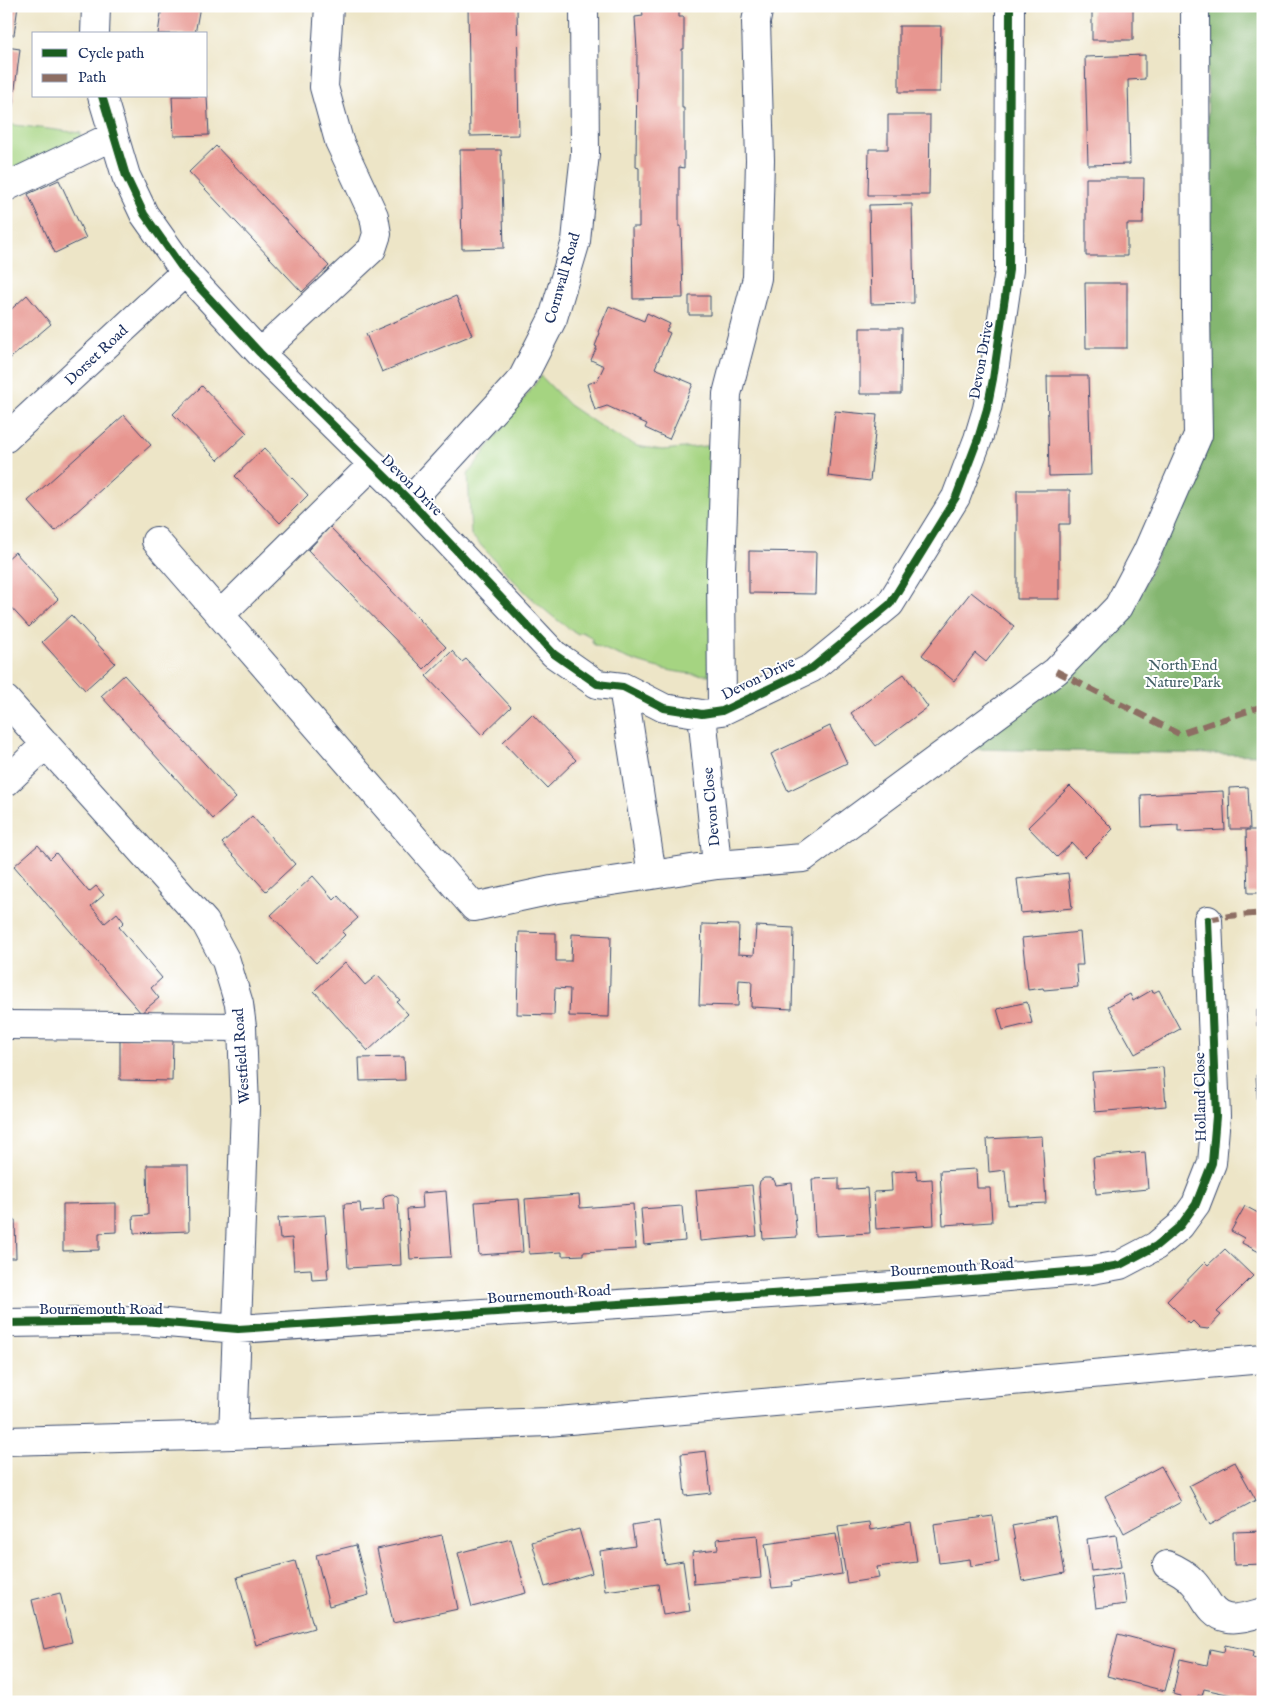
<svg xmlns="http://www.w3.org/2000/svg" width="1269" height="1708" font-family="'IM FELL English',serif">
	<rect width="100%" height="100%" fill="#fff"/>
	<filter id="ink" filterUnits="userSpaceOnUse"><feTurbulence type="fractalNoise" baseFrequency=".02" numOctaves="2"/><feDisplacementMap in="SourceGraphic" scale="10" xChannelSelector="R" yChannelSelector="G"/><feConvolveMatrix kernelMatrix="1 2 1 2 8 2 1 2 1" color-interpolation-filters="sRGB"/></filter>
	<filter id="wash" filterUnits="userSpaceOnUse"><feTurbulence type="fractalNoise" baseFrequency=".0096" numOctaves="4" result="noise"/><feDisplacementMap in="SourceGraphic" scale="20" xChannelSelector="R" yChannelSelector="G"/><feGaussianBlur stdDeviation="1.12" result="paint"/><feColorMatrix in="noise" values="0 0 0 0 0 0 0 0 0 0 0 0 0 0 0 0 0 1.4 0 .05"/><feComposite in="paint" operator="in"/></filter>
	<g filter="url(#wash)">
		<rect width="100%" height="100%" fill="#ede5c7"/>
		<path fill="#a5d481" stroke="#608270" d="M6 124 81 133V138L6 175Z
			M541 376 569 405 609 432 637 446 662 450 716 445 714 675C671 675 632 662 593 644L591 637 582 632 578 634C536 609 504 569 471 535L468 474Z"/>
		<path fill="#84b66f" stroke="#507266" d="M1207 6H1263V755L970 749 1053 689 1132 613 1210 434Z"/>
		<g id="blocks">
			<path fill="#e79690" d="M6 6H18L14 35 6 34Z
				M162 6H200L195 34H158Z
				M468 6H517L519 135 470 136Z
				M642 6H679V17H684V49H682V108H684V168L679 167V226H681L683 298 633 299 632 227H639V168L636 167 637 50 635 17 643 16Z
				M1092 6H1133V40H1092Z
				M899 26H941L940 92H899Z
				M6 47 20 49 12 112H6Z
				M1145 55V79L1128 80 1130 164 1088 165 1085 57Z
				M172 96H207L209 135 174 136Z
				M888 115H930L929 195H868L869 149H888Z
				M216 146 329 266 302 292 189 172Z
				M460 150H501L504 248 462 249Z
				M1086 178H1144L1143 224H1127V256H1086Z
				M59 180 86 238 55 253 28 194Z
				M912 204 914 303 871 304 869 205Z
				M1085 283H1127V348H1086Z
				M27 295 51 324 6 362V314Z
				M456 296 472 335 382 372 366 334Z
				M689 296H710V315H689Z
				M609 306 644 321 647 313 670 324 666 331 670 333 655 368 693 384 669 439 645 428 647 424 607 406 595 410 587 384 597 381 604 366 591 360 597 347 595 346 600 333 598 332Z
				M860 328H902L901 394H860Z
				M1047 376H1088L1091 475 1049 476Z
				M202 386 247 433 218 460 173 414Z
				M835 411 877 415 870 481 828 476Z
				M124 415 151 445 55 531 28 501Z
				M264 448 308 495 280 523 235 476Z
				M1017 490H1070V524H1059V599H1017Z
				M330 527 446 647 424 669 308 550Z
				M749 551 816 552 815 594 749 593Z
				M15 552 58 599 29 627 6 602V560Z
				M971 592 1014 626 986 662 975 653 954 681 922 655Z
				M71 615 115 663 85 690 42 642Z
				M452 651 462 662 466 659 511 707 482 735 426 676Z
				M904 674 928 707 876 746 851 713Z
				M124 675 236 798 213 819 101 696Z
				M532 714 576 760 547 788 503 742Z
				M830 726 847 763 788 791 771 754Z
				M1070 786 1113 829 1085 857 1072 843 1057 857 1028 827Z
				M1248 787 1250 829H1230L1229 788Z
				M1223 791 1225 830 1178 832V825L1142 827 1141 795Z
				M252 816 295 864 266 891 222 843Z
				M1246 830H1263V893H1248Z
				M38 845 50 859 56 853 89 892 96 886 104 895 91 906 105 923 117 913 124 922 119 927 162 978 151 988 159 998 141 1013 14 866Z
				M1068 873 1072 908 1021 913 1017 879Z
				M313 876 334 900 338 896 358 918 342 932 345 935 316 963 271 915Z
				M702 924 739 925 738 954 754 955 756 926 794 928 792 1009 751 1007 752 981 739 980 738 1006 699 1005Z
				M519 932 556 933V961H571L572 934 611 936 609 1017 569 1016 570 989 555 988 554 1015 517 1014Z
				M1080 932 1083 965H1076L1078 987 1044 990 1043 988 1028 990 1022 938Z
				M345 962 365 985 377 975 400 1000 397 1002 408 1014 368 1051 314 991Z
				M1152 990 1153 993 1159 990 1180 1029 1135 1054 1108 1006 1130 994 1133 1001Z
				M1027 1002 1032 1023 1003 1030 997 1009Z
				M1257 1009H1263V1025L1257 1026Z
				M120 1038 173 1039 172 1081 120 1080Z
				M404 1057 405 1080 360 1081 359 1058Z
				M1163 1067 1166 1106 1095 1112 1092 1072Z
				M1256 1075H1263V1129H1259Z
				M1042 1136 1046 1203 1008 1205 1005 1170 989 1172 987 1139Z
				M1145 1152 1148 1189 1096 1194 1093 1157Z
				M147 1165H188L189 1231 134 1233 133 1216 148 1215Z
				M976 1169 977 1188H990L992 1222 943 1225 940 1171Z
				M916 1170 917 1180 932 1179 934 1225 876 1229 874 1192 892 1191 891 1172Z
				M764 1178H770L774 1180 776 1185 792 1183 797 1237 763 1239 759 1186 760 1181Z
				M839 1178V1190L867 1188 870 1233 815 1236 812 1179Z
				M752 1185 757 1236 700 1241 696 1190Z
				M446 1191 451 1257 410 1259 407 1209 423 1208 422 1193Z
				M393 1194 398 1198 401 1265 348 1268 344 1204 360 1203 361 1212 384 1210 383 1199 387 1195Z
				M579 1195 580 1208 633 1204 636 1249 583 1252V1255L562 1256V1252L529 1254 525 1199Z
				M519 1199 523 1252 479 1255 475 1202Z
				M116 1203V1232L99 1233V1250L63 1251V1204Z
				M1263 1205V1254L1242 1243 1244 1238 1231 1231 1245 1206 1258 1213Z
				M682 1206 685 1241 644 1245 641 1209Z
				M325 1215 329 1268 327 1269 328 1279 312 1280 311 1269 294 1270 292 1238 280 1239 278 1218Z
				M6 1220H15L16 1258H6Z
				M1225 1249 1253 1276 1217 1312 1221 1315 1208 1329 1200 1328 1193 1321 1190 1324 1167 1301 1205 1262 1208 1265Z
				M706 1451 711 1493 685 1496 681 1454Z
				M1235 1462 1256 1500 1210 1525 1189 1486Z
				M1161 1466 1181 1502 1124 1533 1105 1496Z
				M993 1516 999 1562 971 1566 970 1559 939 1563 934 1524Z
				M1055 1517 1065 1573 1022 1581 1012 1525Z
				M659 1521 665 1564 683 1561 690 1611 663 1615 658 1584 605 1591 600 1551 635 1546 632 1525Z
				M869 1522 870 1530 911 1523 917 1562 877 1567 879 1578 847 1583 838 1526Z
				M579 1529 592 1573 545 1587 532 1542Z
				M1263 1531V1564L1234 1565 1233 1532Z
				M836 1534 842 1574 791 1582 792 1586 772 1588 765 1544Z
				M442 1535 458 1609 393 1623 377 1549Z
				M757 1535 761 1578 694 1584 692 1552 718 1549 717 1539Z
				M1116 1535 1121 1567 1091 1571 1087 1539Z
				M511 1539 526 1593 472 1607 458 1553Z
				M356 1545 369 1595 329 1606 316 1555Z
				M295 1561 314 1628 256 1645 237 1577Z
				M1122 1573 1126 1604 1096 1608 1092 1577Z
				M60 1593 72 1642 44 1649 32 1600Z
				M1118 1634 1176 1649 1165 1691 1107 1676Z
				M1225 1645 1254 1651 1252 1657 1263 1659V1702L1204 1689 1202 1696 1198 1695 1196 1702H1180L1181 1696 1173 1694 1180 1659 1207 1665 1210 1649 1224 1652Z"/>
		</g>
	</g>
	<g filter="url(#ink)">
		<use href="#blocks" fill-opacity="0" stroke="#3a4a6e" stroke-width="1"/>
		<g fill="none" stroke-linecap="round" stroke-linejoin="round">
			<g stroke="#3a4a6e" stroke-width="30">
				<path id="minor" d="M95 34 96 6
					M102 96 126 176 144 214 185 272 260 353 410 501 554 654 597 684 623 687 664 708 702 714 722 711 812 668 890 604 956 497 978 439 987 409 993 379 1009 270 1010 6
					M6 187 113 136
					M260 353 372 249 377 234 374 216 339 141 324 87 329 6
					M6 438 185 272
					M410 501 522 379 553 318 576 241 581 190 585 154 584 6
					M156 541 474 907 552 890 652 875
					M220 615 373 464
					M623 687 652 875 717 865 702 714
					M6 700 205 922 226 961 239 1004 242 1027 245 1108 233 1435
					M722 711 721 569 727 394 757 278 760 160 756 22 759 6
					M6 782 46 744
					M717 865 803 858 1056 671 1118 607 1147 552 1198 435 1196 311 1195 6
					M6 1025 242 1027
					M6 1323 143 1321 238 1329 923 1284 1092 1270 1120 1265 1156 1246 1180 1226 1196 1204 1212 1163 1216 1116 1208 920
					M6 1441 233 1435 547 1422 1263 1359
					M1167 1565C1177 1569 1186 1574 1193 1582 1205 1594 1209 1615 1228 1618 1239 1620 1252 1615 1263 1612"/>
			</g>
			<use href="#minor" stroke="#fff" stroke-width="28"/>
			<path stroke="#8d6e63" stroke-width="6" stroke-dasharray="12 6" stroke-linecap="butt" d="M1056 671 1179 734 1263 706
				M1208 920 1229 916 1263 913"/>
			<g stroke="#fff" stroke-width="11">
				<path id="cycleway" d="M102 96 126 176 144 214 185 272 260 353 410 501 554 654 597 684 623 687 664 708 702 714 722 711 812 668 890 604 956 497 978 439 987 409 993 379 1009 270 1010 6
					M6 1323 143 1321 238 1329 923 1284 1092 1270 1120 1265 1156 1246 1180 1226 1196 1204 1212 1163 1216 1116 1208 920"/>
			</g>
			<use href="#cycleway" stroke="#1b5e20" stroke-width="8"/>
		</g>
	</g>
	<g text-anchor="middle" stroke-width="4" stroke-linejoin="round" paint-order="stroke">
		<g font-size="15" fill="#1b2f5e" stroke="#fff">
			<text transform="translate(562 278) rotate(-74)" y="5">Cornwall Road</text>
			<text transform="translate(96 355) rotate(-43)" y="5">Dorset Road</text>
			<text transform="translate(981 360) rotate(-80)" y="5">Devon Drive</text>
			<text transform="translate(412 485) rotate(45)" y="5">Devon Drive</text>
			<text transform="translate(758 678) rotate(-26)" y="5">Devon Drive</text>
			<text transform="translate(711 807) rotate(-95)" y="5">Devon Close</text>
			<text transform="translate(241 1056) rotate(-94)" y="5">Westfield Road</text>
			<text transform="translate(1200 1097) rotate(-91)" y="5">Holland Close</text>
			<text transform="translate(952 1267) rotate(-4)" y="5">Bournemouth Road</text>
			<text transform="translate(549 1294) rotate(-4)" y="5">Bournemouth Road</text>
			<text x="101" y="1314">Bournemouth Road</text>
		</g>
		<g font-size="15" fill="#446168" stroke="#fff">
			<text x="1183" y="670">North End<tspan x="1183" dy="17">Nature Park</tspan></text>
		</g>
	</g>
	<rect width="1269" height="1708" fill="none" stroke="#fff" stroke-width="25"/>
	<rect x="32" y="32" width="175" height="65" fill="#ffffff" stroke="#a4acbf"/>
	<rect x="42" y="49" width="25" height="8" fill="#1b5e20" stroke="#a4acbf"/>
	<text x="78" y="58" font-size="15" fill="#1b2f5e">Cycle path</text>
	<rect x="42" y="74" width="25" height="8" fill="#8d6e63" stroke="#a4acbf"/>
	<text x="78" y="82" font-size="15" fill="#1b2f5e">Path</text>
</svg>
